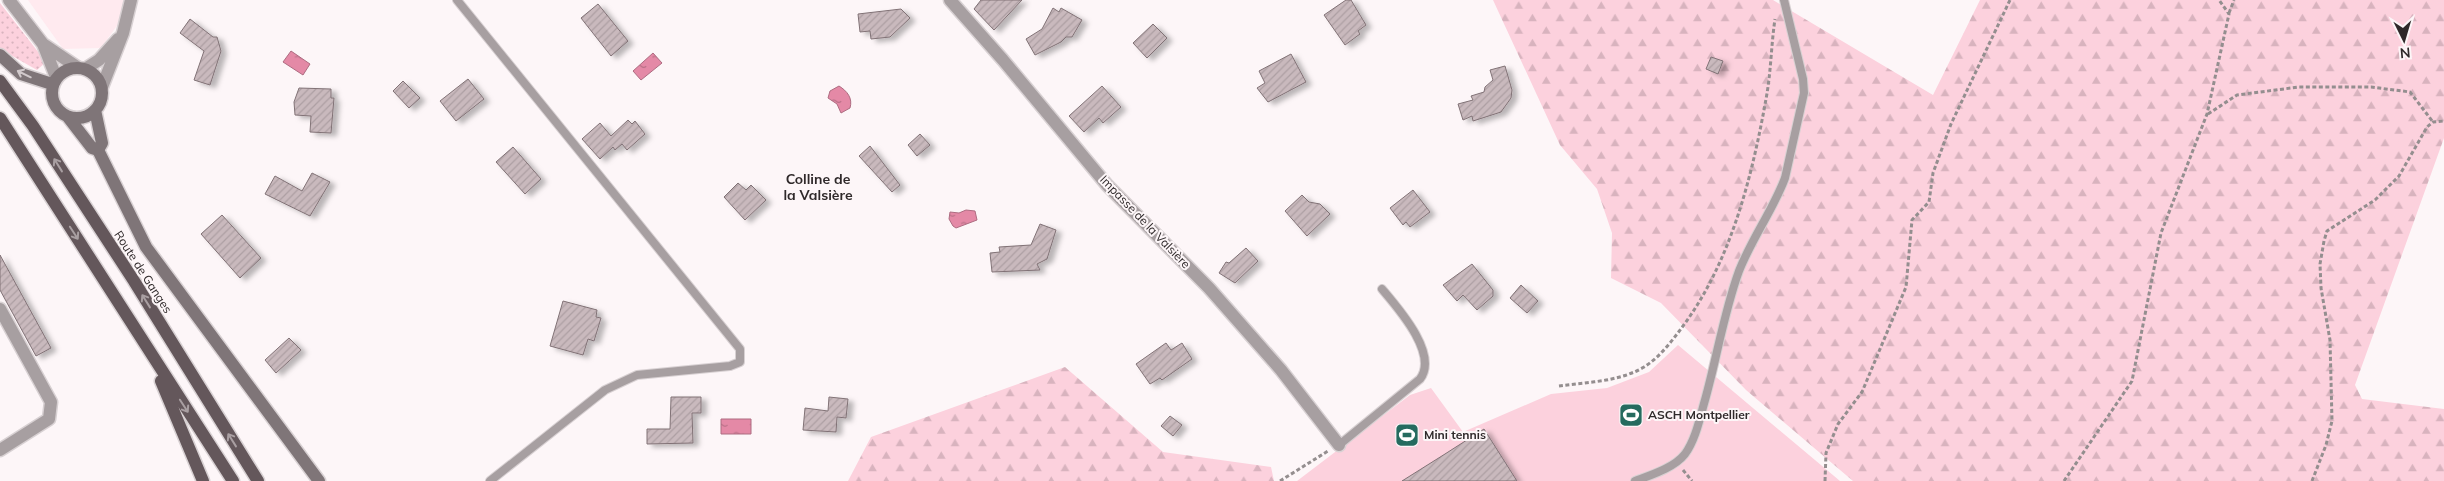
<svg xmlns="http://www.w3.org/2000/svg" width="2444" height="481" font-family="Mulish,sans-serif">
	<defs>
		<pattern id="grass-dots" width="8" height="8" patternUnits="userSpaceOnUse" patternTransform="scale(1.25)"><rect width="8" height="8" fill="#fcd1dd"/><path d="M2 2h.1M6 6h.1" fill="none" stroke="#d8b3be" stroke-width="1.8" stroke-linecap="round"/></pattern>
		<pattern id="forest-firs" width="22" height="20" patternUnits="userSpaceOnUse" patternTransform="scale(1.25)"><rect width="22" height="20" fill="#fcd1dd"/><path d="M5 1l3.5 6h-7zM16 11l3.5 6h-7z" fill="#d8b3be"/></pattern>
		<pattern id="water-ripples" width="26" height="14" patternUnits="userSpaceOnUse" patternTransform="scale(1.25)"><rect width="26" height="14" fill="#e489a6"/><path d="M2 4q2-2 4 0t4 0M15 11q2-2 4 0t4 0" fill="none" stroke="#b97087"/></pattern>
		<pattern id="building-hatch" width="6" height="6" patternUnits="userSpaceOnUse" patternTransform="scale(1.25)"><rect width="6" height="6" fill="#c9b9bd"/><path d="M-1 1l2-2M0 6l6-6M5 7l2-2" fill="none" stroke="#ad9fa3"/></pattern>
		<filter id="shadow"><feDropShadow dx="5.5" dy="3" stdDeviation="2.5" flood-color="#0004"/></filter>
	</defs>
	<rect width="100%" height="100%" fill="#fdf6f8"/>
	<path fill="#ffeaef" d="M28 0H124L121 20 101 48 63 49Z"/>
	<path fill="url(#grass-dots)" d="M0 3 46 62 37 70 0 49Z"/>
	<path fill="url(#forest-firs)" d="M1493 0H1773L1933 95 1980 0H2444V138L2355 385 2362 399 2444 409V481H1853L1746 390 1661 303 1611 278 1612 233 1597 189 1560 145Z
		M1065 367 1163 452 1271 467 1274 481H848L871 437Z"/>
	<path fill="#fcd1dd" d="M1678 345 1840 481H1297L1410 395 1431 388 1463 432 1551 394 1607 388 1649 372Z"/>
	<path fill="url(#water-ripples)" stroke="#ae6c81" d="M291 51 310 64 303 75 283 62Z
		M653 53 662 63 641 80 633 71Z
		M839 86C847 91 853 98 850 108L841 113 837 104 828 98 830 91Z
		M966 210 975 211 977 220 956 228 953 226 949 219 950 212 959 213Z
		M721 419H751V434H721Z"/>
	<path fill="url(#building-hatch)" stroke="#817276" filter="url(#shadow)" d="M981 0H1022L994 30 974 9Z
		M1346 0H1351L1366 25 1358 31 1360 34 1345 45 1324 15Z
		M598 4 628 41 611 56 581 18Z
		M1053 8 1059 12 1061 8 1082 20 1072 37H1066L1061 42 1035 55 1026 39 1042 29Z
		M901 9 910 18 890 37 871 39 870 31 860 32 858 14Z
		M190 19 213 37H217L221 51 210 85 194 80 204 51 180 33Z
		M1153 24 1167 38 1147 58 1133 43Z
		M1291 54 1306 82 1268 102 1257 88 1265 83 1259 71Z
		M1711 57 1723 61 1718 74 1706 69Z
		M1505 66 1512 90 1511 98 1501 112 1473 121 1472 116 1463 120 1458 104 1473 100 1471 96 1484 92 1485 87 1493 80 1490 70Z
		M468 79 484 99 456 121 440 101Z
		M403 81 420 98 409 108 393 91Z
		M1102 86 1121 107 1103 123 1099 118 1084 132 1069 116Z
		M299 88 331 89V98H334L331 133 310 132 311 116 295 115 294 102Z
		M628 120 632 124 635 121 645 134 627 150 622 144 615 150 613 147 600 159 582 139 600 123 611 136Z
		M920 134 930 145 917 156 908 145Z
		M870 146 900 185 892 192 859 156Z
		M513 147 541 179 525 194 496 162Z
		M312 173 330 182 310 216 265 194 275 176 302 191Z
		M738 183 746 190 751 185 766 200 745 220 724 197Z
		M1413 190 1430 212 1410 227 1406 222 1403 225 1390 208Z
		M1302 195 1309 202 1320 204 1330 214 1307 236 1285 211Z
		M222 215 261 258 240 278 201 234Z
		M1040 224 1056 230 1047 259 1037 264 1040 270 992 272 990 253 1000 252 999 247 1031 245Z
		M1246 248 1258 261 1235 283 1219 273 1226 262 1229 263Z
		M0 255 51 348 36 356 0 290Z
		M1472 264 1493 290V296L1477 310 1463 295 1457 301 1443 285Z
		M1521 285 1538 301 1527 313 1510 298Z
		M563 301 597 310 596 317 601 318 594 341 588 339 583 355 550 346Z
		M289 338 301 350 276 373 265 360Z
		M1166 343 1171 350 1182 343 1192 359 1162 380 1160 378 1150 384 1136 364Z
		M671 397H701V413H692L693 443 647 444V429H670Z
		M829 397 848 399 846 418 837 417 836 432 803 430 805 408 828 411Z
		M1170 416 1182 425 1173 436 1161 426Z
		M1484 429 1517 481H1402L1445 454Z"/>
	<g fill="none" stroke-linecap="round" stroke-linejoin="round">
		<g stroke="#d8d1d3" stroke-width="10">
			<path id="lane" d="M457 0 740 349V362L730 366 637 375 605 390 490 481
				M1339 445 1420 379C1439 354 1398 308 1382 289
				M1635 481C1651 475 1674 468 1685 454 1696 439 1700 417 1705 400 1717 357 1724 312 1739 271 1752 238 1773 210 1785 178L1804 93 1803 79 1784 0"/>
		</g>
		<g stroke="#d8d1d3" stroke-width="15">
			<path id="street" d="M9 0 43 44 56 77
				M950 0 1003 60 1107 185 1209 288 1281 370 1339 445
				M43 44 77 67
				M85 69 99 60 118 39
				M102 87 123 33 131 0
				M0 309 51 402 49 419 0 450"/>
		</g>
		<g stroke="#d8d1d3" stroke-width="15">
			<path id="secondary" d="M0 55 21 74 52 84
				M52 93a25 25 0 1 1 50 0a25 25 0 1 1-50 0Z
				M95 110 102 143 98 150
				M68 117 92 148 98 150 146 247 319 481"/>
		</g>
		<g stroke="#d8d1d3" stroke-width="15">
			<path id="primary" d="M0 81 33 126 134 281 258 481
				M0 118 233 481
				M161 381 203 481"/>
		</g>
		<path stroke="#948e8f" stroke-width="3" stroke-dasharray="4 2.5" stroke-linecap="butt" d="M2229 13 2234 0
			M2208 114 2237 95 2299 87H2371L2410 92 2433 122
			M1559 386C1587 382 1619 382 1644 367 1660 357 1672 341 1683 326 1731 261 1752 177 1766 99 1771 73 1771 46 1775 19
			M1683 470 1692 481
			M1280 481 1328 451
			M1825 481 1826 453 1838 424 1862 392 1906 287 1912 220 1929 202 1933 173 1951 124 2010 0
			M2064 481 2132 381 2161 233 2207 114 2229 14 2219 0
			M2312 481 2326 445 2332 421 2330 340 2321 288 2320 264 2324 241 2327 231 2375 200 2399 176 2427 127 2433 122 2444 121"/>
		<use href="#lane" stroke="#a79fa1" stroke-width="8"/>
		<use href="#street" stroke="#a79fa1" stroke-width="12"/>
		<use href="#secondary" stroke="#7f7578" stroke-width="12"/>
		<use href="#primary" stroke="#64575b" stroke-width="12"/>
	</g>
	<defs><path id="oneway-shaft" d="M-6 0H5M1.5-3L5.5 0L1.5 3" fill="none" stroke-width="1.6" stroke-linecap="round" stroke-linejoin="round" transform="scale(1.25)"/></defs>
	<use stroke="#d1c9cb" href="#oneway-shaft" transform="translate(24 74) rotate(-154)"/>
	<g stroke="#a99fa2">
		<use href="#oneway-shaft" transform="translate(58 165) rotate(-122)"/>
		<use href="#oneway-shaft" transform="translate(74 233) rotate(57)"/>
		<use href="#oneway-shaft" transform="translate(146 301) rotate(-122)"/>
		<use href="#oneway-shaft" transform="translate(184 406) rotate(57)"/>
		<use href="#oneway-shaft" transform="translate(232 440) rotate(-122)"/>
	</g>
	<defs>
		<g id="stadium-square" transform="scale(1.25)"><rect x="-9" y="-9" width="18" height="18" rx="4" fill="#256b5f" stroke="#fdf6f8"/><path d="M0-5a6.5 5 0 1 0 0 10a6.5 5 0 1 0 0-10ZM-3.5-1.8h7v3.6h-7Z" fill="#fff"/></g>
	</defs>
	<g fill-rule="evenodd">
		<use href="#stadium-square" x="1631" y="415"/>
		<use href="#stadium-square" x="1407" y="435"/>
	</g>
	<g text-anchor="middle" stroke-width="4" stroke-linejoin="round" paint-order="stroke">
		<g font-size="12" fill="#2f292a" stroke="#fdf6f8">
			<text transform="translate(1145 222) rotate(46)" y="4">Impasse de la Valsière</text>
			<text transform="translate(143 272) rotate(57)" y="4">Route de Ganges</text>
		</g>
		<g font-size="12" font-weight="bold" fill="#2f292a" stroke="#fdf6f8" text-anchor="start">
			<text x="1648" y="419">ASCH Montpellier</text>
			<text x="1424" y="439">Mini tennis</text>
		</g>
		<g font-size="14" font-weight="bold" fill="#2f292a" stroke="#fdf6f8">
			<text x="818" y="184">Colline de<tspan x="818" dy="16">la Valsière</tspan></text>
		</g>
	</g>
	<g transform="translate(2404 40) rotate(175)" stroke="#fdf6f8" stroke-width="4" paint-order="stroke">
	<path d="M0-4L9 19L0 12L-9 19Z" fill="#2f292a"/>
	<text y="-8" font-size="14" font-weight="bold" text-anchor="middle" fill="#2f292a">N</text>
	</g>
</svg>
